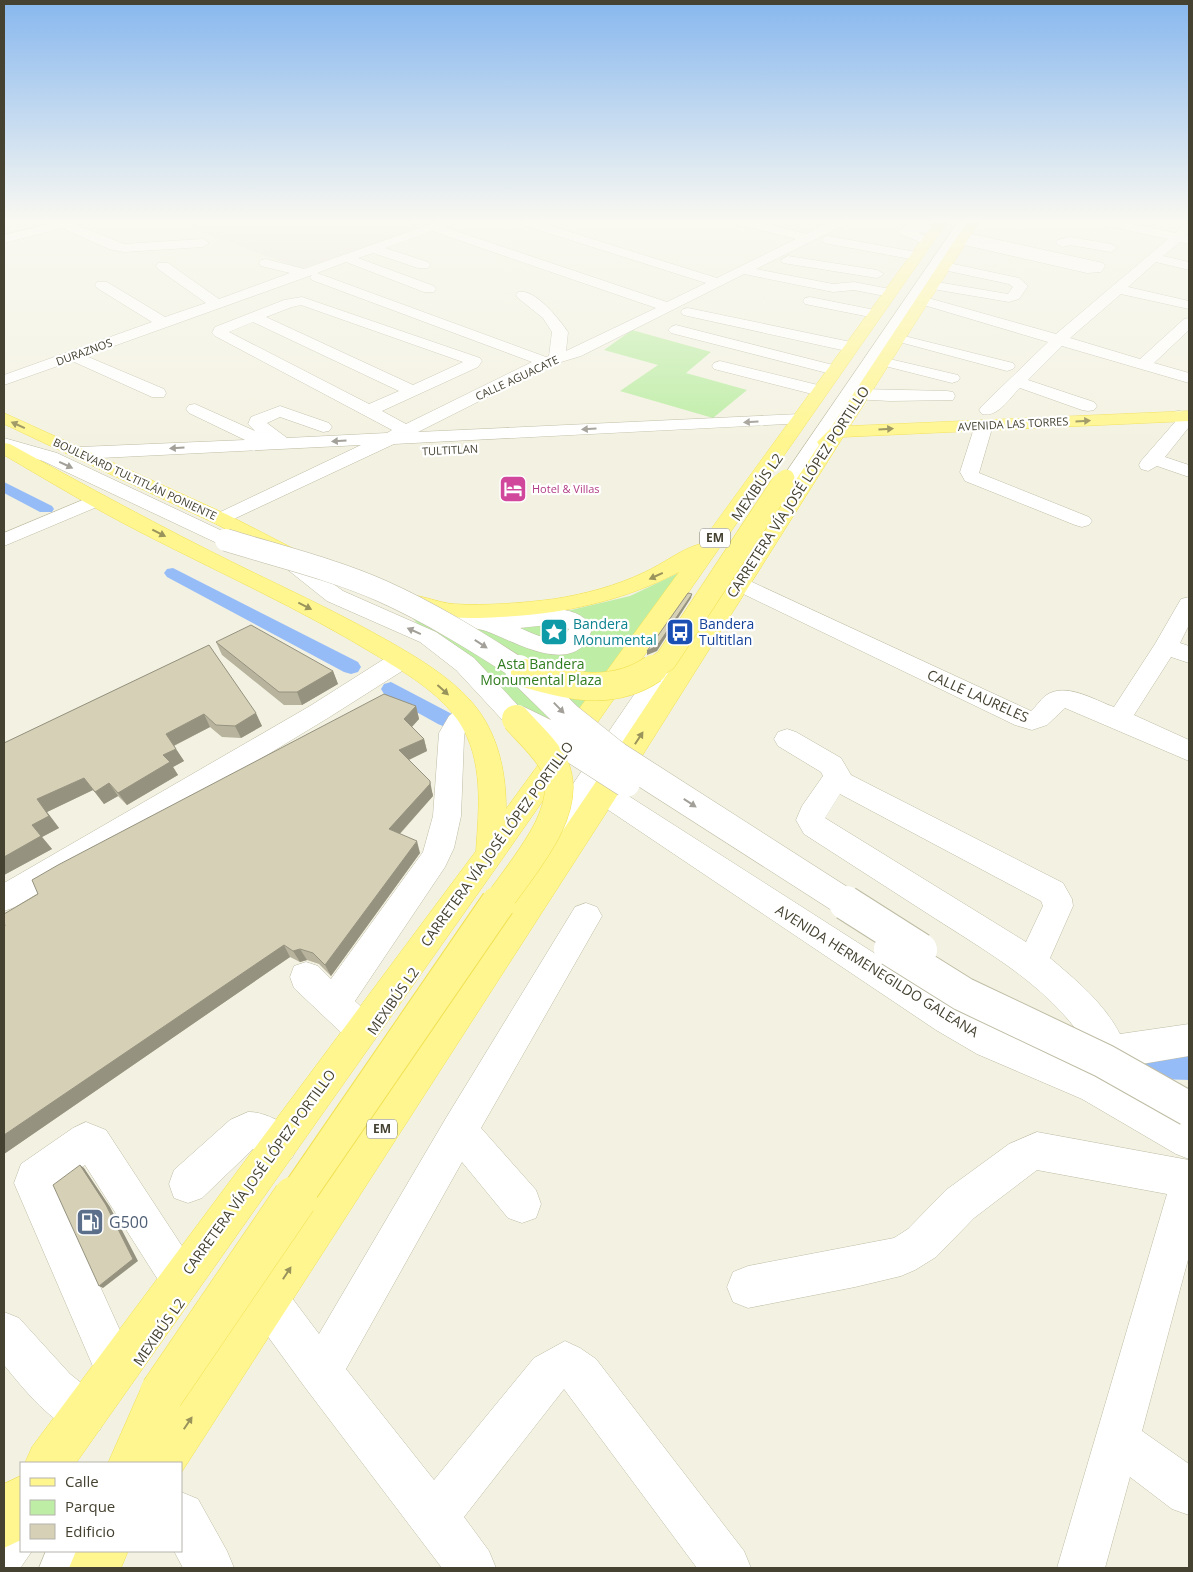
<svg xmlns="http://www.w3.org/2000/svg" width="1193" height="1572" font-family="'Open Sans',sans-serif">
	<rect width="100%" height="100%" fill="#f3f2e2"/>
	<path fill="#e5e2d8" d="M173 222H411L419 224 422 228 302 269Z"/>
	<path fill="#beeda6" d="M632 330 711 352 686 373 747 390 713 418 620 391 658 365 604 350Z
		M687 569 544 765 522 737 404 609 563 612 630 596Z"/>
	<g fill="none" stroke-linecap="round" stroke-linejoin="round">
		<path fill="#96bcf8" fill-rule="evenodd" d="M4 482 52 506 54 509 52 512H40L4 493Z
			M173 568 358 662 361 667 358 672 351 674 344 672 167 577 164 573 167 569Z
			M391 682 452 714 456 719 452 724 445 727 438 724 384 694 381 689 384 684Z
			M1159 1051 1189 1052V1080L1159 1079 1149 1075 1145 1065 1149 1055Z"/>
		<g stroke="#bfbca4" stroke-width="1">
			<path id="minor" d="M57 222H76L74 224 124 244 203 239 209 243 203 247 124 252 109 249 62 228 4 243V235Z
				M436 222H453L451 225 444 227 667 302 706 283 523 225 521 222H538L717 278 796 239 741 225 739 222H758L806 234 831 222H846L844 225 756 269 833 284 854 282 895 290 897 293 890 297 854 290 833 292 744 274 581 356 551 365 418 432 800 414 806 415 809 419 806 423 394 444 221 525 214 523 211 519 214 515 361 445 80 459 73 457 71 453 73 449 80 447 245 440 189 413 186 409 189 405 195 404 255 431 248 424 251 417 280 406 329 423 332 427 329 431 323 432 280 417 267 423 287 438 387 433 392 430 215 336 212 333 215 327 284 300 302 297 480 358 482 361 478 367 382 411 406 424 532 362 312 280 310 277 312 275 86 356 164 389 166 393 164 397H152L72 361 4 385V375L152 322 97 288 95 285 97 282H107L165 317 206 303 158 269 156 266 158 263H168L219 299 290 273 261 266 259 263 261 260 266 259 304 269ZM432 231 656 308 566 351 568 332C559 319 535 288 518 292L516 295 518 298 543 318 552 332 549 356 546 357 317 273 346 262 424 292H434L436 289 434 286 358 258 373 253 418 268H428L430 265 428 262 385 248ZM301 305 463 362 413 385 266 317 292 307ZM253 322 399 391 369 404 229 332Z
				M958 222H970L963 232 1103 263 1105 266 1101 272 1087 273 956 243 944 262 1019 278 1028 286 1019 299 1009 302 927 288 921 296 1056 334 1168 239 1104 225 1102 222H1123L1175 233 1185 224 1189 223V233L1186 236H1189V244L1180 242 1163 256 1189 262V270L1156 262 1128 287 1189 301V309L1121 294 1070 338 1140 359 1184 319 1189 318V330L1154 363 1189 373V383L1062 346 1028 380 1094 402 1097 406 1094 410 1088 411 1082 410 1020 388C1009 398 998 418 982 414L979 410 982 406 1048 342 917 303 896 334 1013 363 1015 366 1013 369 1007 371 892 340 881 357 958 375 960 378 958 381 952 383 877 364 860 389 947 391 953 392 955 396 953 400 890 401 853 399 780 510 773 512 766 510 763 506ZM939 269 1009 284 1013 287 1008 294 931 281Z
				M909 224 935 226 941 230 935 234 918 232 933 241 927 245 900 234 898 231Z
				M828 236 916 252 923 256 916 260 824 243 822 240 824 237Z
				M1070 237 1111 244 1117 248 1111 252 1070 245 1062 247 1056 243 1058 240Z
				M788 256 877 270 884 274 877 278 783 263 781 260Z
				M810 297 880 311 882 314 880 317 875 318 805 304 803 301 805 298Z
				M688 308 851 342 856 344 859 347 856 350 851 352 683 315 681 312 683 309Z
				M676 325 841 367 843 370 841 373 835 375 671 333 668 330 671 327Z
				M720 361 826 387 828 391 826 395 820 396 714 369 712 366 714 363Z
				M1179 411 1185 412 1189 417V427L1165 457 1189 465V477L1157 466 1148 471 1141 469 1139 465 1141 461 1175 422 1170 416 1173 412Z
				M984 420 990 421 993 425 979 473 1089 517 1092 521 1089 525 1082 527 1075 525 965 481 960 472 975 425 978 421Z
				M4 438 57 453 233 536 236 540 233 544 226 546 219 544 43 461 4 449Z
				M97 494 104 496 107 500 104 504 4 546V533Z
				M280 548 287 550 343 591 436 632 474 658 525 713 529 719 525 725 516 728 507 725 456 670 420 642 327 601 273 558 269 554 273 550Z
				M739 576 1031 711C1036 707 1040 700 1045 696 1065 681 1094 700 1114 707L1155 644 1181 599 1189 597V625L1180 643 1189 646V663L1171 657 1134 715 1189 740V761L1065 708 1047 725 1032 730 1015 725 731 588 728 583 731 578Z
				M444 604C459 608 473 616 489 616 521 617 571 594 593 628 590 633 588 641 584 645 560 670 511 640 486 631 470 626 443 626 433 611L436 606ZM557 624 569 629C560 648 534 634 520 628Z
				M674 646 682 648 686 654 602 784 613 786 960 1008 1001 1030 1102 1071C1065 996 1003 962 936 919 892 891 848 862 804 834L796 820 802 806 823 776 821 772 778 746 774 739 778 732 787 729 796 732 841 758 851 775 1063 883 1072 899 1073 906 1050 958C1076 980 1104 1003 1120 1034L1189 1024V1056L1136 1065 1154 1100 1189 1120V1159L1176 1154 1082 1099 977 1054 936 1030 592 799 558 851 548 855 538 851 533 843 538 835 666 648ZM840 794 1041 901 1043 906 1026 942 825 818Z
				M401 652 410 654 413 660 410 666 328 718 15 907 4 911V883L310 706 392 654Z
				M467 705 476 708 480 714 465 731 464 738 461 816 454 848 445 867 355 1001 374 1019 379 1030 374 1041 362 1046 350 1041 294 988 290 977 294 966 306 962 318 966 331 979 423 852 433 816 439 733 449 716 458 708Z
				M586 903 597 907 602 916 481 1128 536 1190 541 1204 536 1218 522 1223 508 1218 462 1162 346 1369 434 1480 534 1358 565 1341 580 1348 596 1359 744 1551 751 1568H697L564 1389 464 1517 489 1551 496 1568H442L304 1386 253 1316 247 1301 253 1286 268 1280 283 1286 319 1334 446 1118 575 907Z
				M248 1112C261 1111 286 1122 293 1133 295 1137 296 1141 298 1145L292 1158 279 1164 266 1158 253 1149 202 1198 188 1203 174 1198 169 1184 174 1170 230 1120Z
				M86 1122 106 1130 195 1266 202 1280 195 1294 181 1301 167 1294 85 1165 55 1187 138 1370 131 1385 116 1392 101 1385 14 1183 21 1164 73 1128Z
				M1037 1132 1189 1160V1256L1142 1431 1189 1464V1515L1172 1509 1130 1477 1105 1568H1057L1167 1194 1037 1170 974 1218 936 1257 915 1270 901 1276 855 1287 748 1308 733 1302 727 1287 733 1272 748 1266 894 1238 908 1229 946 1190 1009 1144Z
				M4 1312 19 1318 70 1374 100 1398 106 1414 100 1430 84 1436C50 1422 27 1393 4 1365Z
				M181 1492 198 1499 227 1551 234 1568H183L174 1551H181Z
				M21 1502V1551H32L21 1567 4 1568V1510Z
				M46 1551H98L91 1568H39Z"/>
		</g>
		<g stroke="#f1e153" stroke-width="1">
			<path id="major" d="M935 222H947L500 862 76 1463H25L32 1447 476 851C479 808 484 760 459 722 439 692 404 672 374 654 300 609 220 573 142 533 95 509 50 482 4 455V443L10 444C86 486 161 527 238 565 289 590 341 614 390 642 418 658 448 676 470 700 497 730 506 769 506 809L679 572C623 601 563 614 500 617 463 619 437 619 402 606L399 601 402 596C417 592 437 603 454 604 485 606 523 603 554 599 585 594 616 586 645 572 663 564 681 549 700 544Z
				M967 222H979L850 426 1189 411V421L843 437 613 802 181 1473V1463H108L146 1377 162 1371 178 1377 183 1390 593 786 819 445 817 442 830 429Z
				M4 413 228 515 298 551 302 555 298 559 291 561 284 559 214 523 4 424Z
				M21 1476V1540L4 1548V1484Z
				M76 1551H128L121 1568H69Z"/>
		</g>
		<use href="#minor" fill="#fff" fill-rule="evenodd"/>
		<use href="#major" fill="#fff690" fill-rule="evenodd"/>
		<g stroke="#bfbca4" stroke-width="23" stroke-linecap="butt">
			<path id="minor-bridge-far2" d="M226 540C278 556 332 569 382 591 431 613 476 641 521 670"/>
		</g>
		<g stroke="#bfbca4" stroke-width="29" stroke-linecap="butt">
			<path id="minor-bridge-far1" d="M519 669 568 717 617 756 848 904
				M517 719 554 737 626 783"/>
		</g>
		<g stroke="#bfbca4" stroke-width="36" stroke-linecap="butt">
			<path id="minor-bridge" d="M846 903 920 950
				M891 949 963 994 1104 1061 1189 1109"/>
		</g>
		<g stroke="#f1e153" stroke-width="18" stroke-linecap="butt">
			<path id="major-bridge-far4" d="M781 485 786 478"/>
		</g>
		<g stroke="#f1e153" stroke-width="23" stroke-linecap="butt">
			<path id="major-bridge-far3" d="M651 670 666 660 782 484"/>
		</g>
		<g stroke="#f1e153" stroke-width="29" stroke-linecap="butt">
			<path id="major-bridge-far2" d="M525 673C569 686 612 697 653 669
				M497 904C521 869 574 812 555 767 547 749 529 734 516 719"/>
		</g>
		<g stroke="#f1e153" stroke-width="36" stroke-linecap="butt">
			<path id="major-bridge-far1" d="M294 1200 498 903"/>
		</g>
		<g stroke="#f1e153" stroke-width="45" stroke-linecap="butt">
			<path id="major-bridge" d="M162 1393 295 1198"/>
		</g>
		<use href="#minor-bridge-far2" stroke="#fff" stroke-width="22"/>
		<use href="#minor-bridge-far1" stroke="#fff" stroke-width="28"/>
		<use href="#minor-bridge" stroke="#fff" stroke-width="34"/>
		<use href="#major-bridge-far4" stroke="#fff690" stroke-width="17"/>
		<use href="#major-bridge-far3" stroke="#fff690" stroke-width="22"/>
		<use href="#major-bridge-far2" stroke="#fff690" stroke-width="28"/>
		<use href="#major-bridge-far1" stroke="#fff690" stroke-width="34"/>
		<use href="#major-bridge" stroke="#fff690" stroke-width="44"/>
	</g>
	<path fill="#b7b39d" d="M216 642 333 671 338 684 302 705H284L222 655Z
		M209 645 262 726 241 738 222 737 210 727 174 746 184 761 173 767 178 775 127 805 118 796 104 804 93 790 47 812 59 828 42 837 52 849 4 875V743Z
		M416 706 419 719 412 727 424 739 427 751 409 760 433 794V796L400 834 420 853 331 976 319 964 307 960 300 962 290 957 4 1154V960Z"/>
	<path fill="#95927f" d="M692 594 691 598 657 651 647 655V651Z
		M333 671 338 684 302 705 297 692Z
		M416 706 419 719 407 732 404 719Z
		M256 713 262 726 241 738 235 726Z
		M204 714 210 727 173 746 166 734Z
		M424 739 427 751 402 763 399 750Z
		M176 749 184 761 173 767 178 775 127 805 118 793 163 755Z
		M84 778 93 790 47 812 59 828 42 837 52 849 4 875V857L32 825 37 799Z
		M430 781 433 796 393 841 389 829Z
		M109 783 118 796 104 804 95 792Z
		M417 841 420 853 331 976 325 965Z
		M284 945 290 957 4 1154V1135Z
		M300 949 307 960 300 962 293 951Z
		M80 1165 84 1168 110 1207 138 1261 103 1288 99 1286Z"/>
	<path fill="#d5d0b6" stroke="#95927f" d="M688 593 692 594 657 646 647 651Z
		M251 625 333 671 297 692H279L216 642Z
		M209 645 256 713 235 726 216 725 204 714 166 734 176 749 163 755 170 762 118 793 109 783 95 792 84 778 37 799 49 816 32 825 41 836 4 857V743Z
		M384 694 416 706 404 719 424 739 399 750 430 781V784L389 829 417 841 325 965 313 953 300 949 293 951 284 945 4 1135V926H5L4 922V914L38 894 32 880 58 865Z
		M80 1165 106 1205 133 1259 99 1286 53 1185Z"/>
	<defs><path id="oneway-solid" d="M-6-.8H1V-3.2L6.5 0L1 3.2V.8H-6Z" transform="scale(1.25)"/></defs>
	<g fill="#99935c">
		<use href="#oneway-solid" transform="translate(1083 421) rotate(-3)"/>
		<use href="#oneway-solid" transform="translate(18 425) rotate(-156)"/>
		<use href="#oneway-solid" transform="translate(886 429) rotate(-3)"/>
		<use href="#oneway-solid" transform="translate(159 533) rotate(27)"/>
		<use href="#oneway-solid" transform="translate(656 576) rotate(155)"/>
		<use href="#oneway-solid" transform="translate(305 606) rotate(27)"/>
		<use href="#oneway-solid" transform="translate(443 690) rotate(42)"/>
		<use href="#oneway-solid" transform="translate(639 738) rotate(-57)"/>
		<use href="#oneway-solid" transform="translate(287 1273) rotate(-57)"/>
		<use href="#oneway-solid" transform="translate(188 1423) rotate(-56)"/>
	</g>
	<g fill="#a2a098">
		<use href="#oneway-solid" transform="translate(751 422) rotate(177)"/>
		<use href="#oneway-solid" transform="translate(589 429) rotate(177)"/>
		<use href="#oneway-solid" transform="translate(339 441) rotate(177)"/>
		<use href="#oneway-solid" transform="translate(177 448) rotate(177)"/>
		<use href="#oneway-solid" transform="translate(66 465) rotate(25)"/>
		<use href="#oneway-solid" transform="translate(414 631) rotate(-156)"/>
		<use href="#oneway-solid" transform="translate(481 644) rotate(33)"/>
		<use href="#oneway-solid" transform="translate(559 708) rotate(46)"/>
		<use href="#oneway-solid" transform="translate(690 803) rotate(33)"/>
	</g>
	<linearGradient id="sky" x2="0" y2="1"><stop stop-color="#87b7ee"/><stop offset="0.5" stop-color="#faf9f2"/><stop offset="1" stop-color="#faf9f2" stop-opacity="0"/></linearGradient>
	<rect width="1193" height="442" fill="url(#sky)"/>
	<defs>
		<g id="hotel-square" transform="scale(1.4375)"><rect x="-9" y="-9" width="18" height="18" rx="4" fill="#d1479c" stroke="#fff"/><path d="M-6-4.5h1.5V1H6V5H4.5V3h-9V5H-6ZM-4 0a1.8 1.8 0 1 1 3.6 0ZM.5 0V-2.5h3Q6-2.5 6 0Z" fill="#fff"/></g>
		<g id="sight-square" transform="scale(1.4375)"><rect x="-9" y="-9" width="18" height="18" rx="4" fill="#0f9aa8" stroke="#fff"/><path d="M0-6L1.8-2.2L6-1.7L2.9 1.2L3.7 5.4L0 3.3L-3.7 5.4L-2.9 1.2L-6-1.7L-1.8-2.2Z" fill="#fff"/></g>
		<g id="bus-square" transform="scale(1.4375)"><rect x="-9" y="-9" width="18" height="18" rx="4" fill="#1a4fb4" stroke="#fff"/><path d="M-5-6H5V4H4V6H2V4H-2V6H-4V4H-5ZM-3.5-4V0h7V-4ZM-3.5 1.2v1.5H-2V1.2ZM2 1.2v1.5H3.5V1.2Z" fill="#fff"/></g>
		<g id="fuel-square" transform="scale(1.4375)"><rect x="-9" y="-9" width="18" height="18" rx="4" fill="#5c6f8a" stroke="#fff"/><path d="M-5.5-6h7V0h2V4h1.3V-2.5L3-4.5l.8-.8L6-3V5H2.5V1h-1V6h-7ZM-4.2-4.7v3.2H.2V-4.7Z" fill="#fff"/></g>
	</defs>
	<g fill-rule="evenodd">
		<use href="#hotel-square" x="513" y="489"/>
		<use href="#sight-square" x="554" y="632"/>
		<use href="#bus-square" x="680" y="632"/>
		<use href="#fuel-square" x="90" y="1222"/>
	</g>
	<g text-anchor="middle" stroke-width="4.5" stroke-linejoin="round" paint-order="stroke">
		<g font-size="11" fill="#454232" stroke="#fff">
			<text transform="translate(84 352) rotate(-20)" y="4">DURAZNOS</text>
			<text transform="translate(517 378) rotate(-25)" y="4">CALLE AGUACATE</text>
			<text transform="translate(1013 424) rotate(-3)" y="4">AVENIDA LAS TORRES</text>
			<text transform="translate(450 450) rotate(-3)" y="4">TULTITLAN</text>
			<text transform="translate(135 479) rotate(25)" y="4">BOULEVARD TULTITLÁN PONIENTE</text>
		</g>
		<g font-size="11" fill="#b23c85" stroke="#fff" text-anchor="start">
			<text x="532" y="493">Hotel &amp; Villas</text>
		</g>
		<g fill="#fff" stroke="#7d7b70" stroke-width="1">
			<rect x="700" y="528.5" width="30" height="19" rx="4"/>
			<rect x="367" y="1119.5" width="30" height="19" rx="4"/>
		</g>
		<g font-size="12" font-weight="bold" fill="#454232">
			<text x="715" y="542">EM</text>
			<text x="382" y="1133">EM</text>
		</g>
		<g font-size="14" fill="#454232" stroke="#fff">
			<text transform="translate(757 487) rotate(-55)" y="5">MEXIBÚS L2</text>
			<text transform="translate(798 492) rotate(-57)" y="5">CARRETERA VÍA JOSÉ LÓPEZ PORTILLO</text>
			<text transform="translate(978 696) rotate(24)" y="5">CALLE LAURELES</text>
			<text transform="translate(497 844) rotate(-54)" y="5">CARRETERA VÍA JOSÉ LÓPEZ PORTILLO</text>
			<text transform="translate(877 971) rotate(32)" y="5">AVENIDA HERMENEGILDO GALEANA</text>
			<text transform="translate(393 1001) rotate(-55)" y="5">MEXIBÚS L2</text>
			<text transform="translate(259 1172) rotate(-54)" y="5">CARRETERA VÍA JOSÉ LÓPEZ PORTILLO</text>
			<text transform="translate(159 1332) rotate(-55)" y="5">MEXIBÚS L2</text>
		</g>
		<g font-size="14" fill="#0d838f" stroke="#fff" text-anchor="start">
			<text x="573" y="629">Bandera<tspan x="573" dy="16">Monumental</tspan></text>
		</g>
		<g font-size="14" fill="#164399" stroke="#fff" text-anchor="start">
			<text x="699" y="629">Bandera<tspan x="699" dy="16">Tultitlan</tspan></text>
		</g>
		<g font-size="14" fill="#307d1f" stroke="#fff">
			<text x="541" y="669">Asta Bandera<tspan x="541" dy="16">Monumental Plaza</tspan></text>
		</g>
		<g font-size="16" fill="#4e5e75" stroke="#fff" text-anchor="start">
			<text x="109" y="1228">G500</text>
		</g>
	</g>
	<rect width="1193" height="1572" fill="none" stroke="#454232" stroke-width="10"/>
	<rect x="20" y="1462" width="162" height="90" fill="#ffffff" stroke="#b5b3ad"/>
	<rect x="30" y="1478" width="25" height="8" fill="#fff690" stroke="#b5b3ad"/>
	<text x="65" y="1487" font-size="15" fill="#454232">Calle</text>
	<rect x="30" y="1500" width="25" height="15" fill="#beeda6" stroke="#b5b3ad"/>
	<text x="65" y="1512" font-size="15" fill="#454232">Parque</text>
	<rect x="30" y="1524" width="25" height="15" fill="#d5d0b6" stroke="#b5b3ad"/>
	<text x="65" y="1537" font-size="15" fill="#454232">Edificio</text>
</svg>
